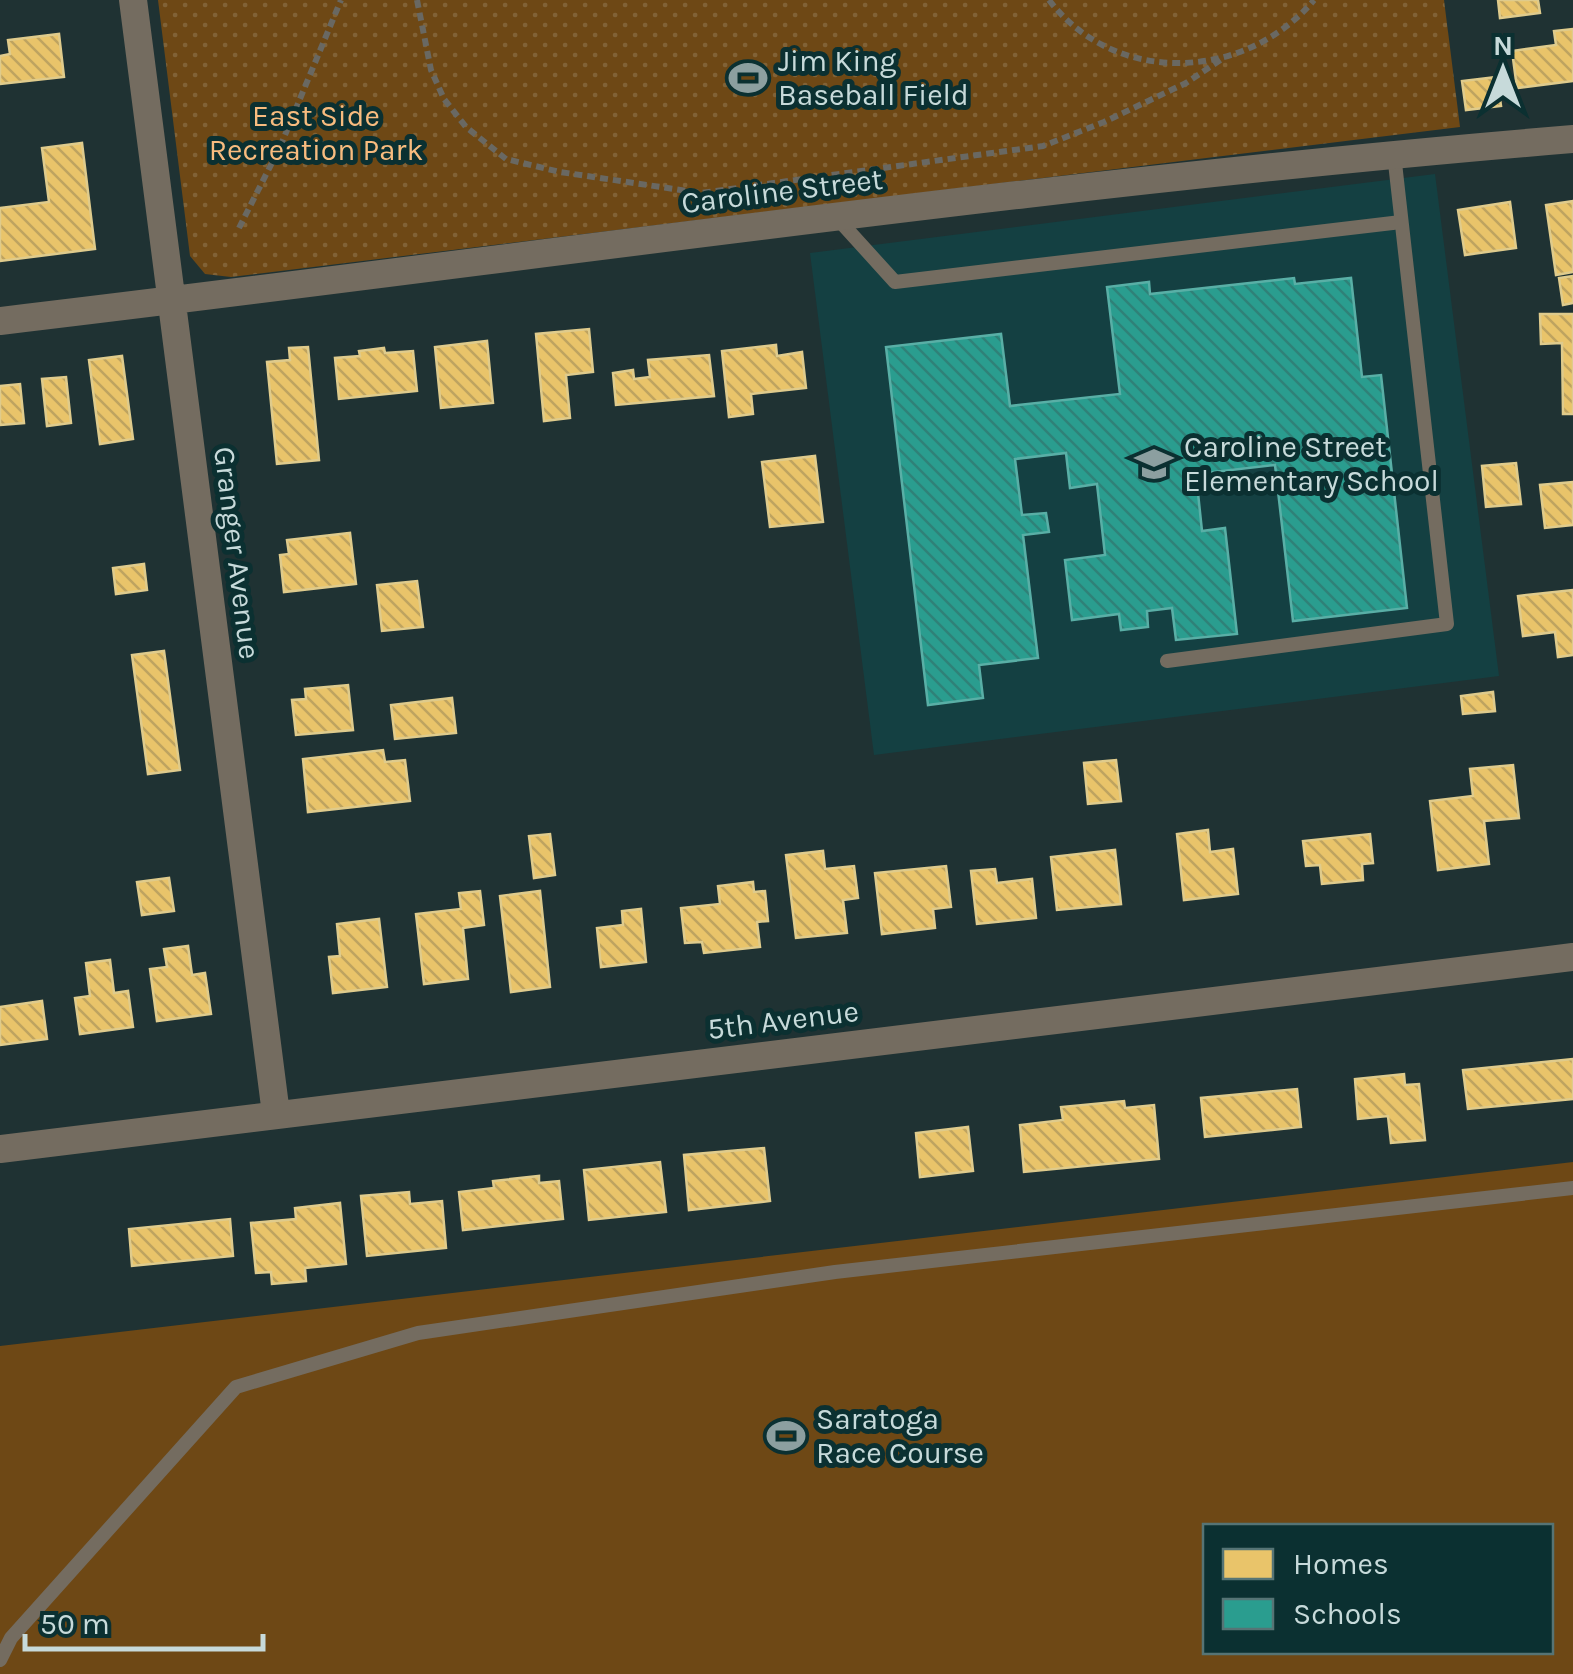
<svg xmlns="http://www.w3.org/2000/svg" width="1573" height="1674" font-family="Karla,sans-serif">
	<defs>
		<pattern id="park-dots" width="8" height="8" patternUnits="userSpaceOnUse" patternTransform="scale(2.5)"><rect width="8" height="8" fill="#6e4815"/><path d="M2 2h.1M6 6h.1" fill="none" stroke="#816236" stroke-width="1.8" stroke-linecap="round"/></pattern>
		<pattern id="homes-back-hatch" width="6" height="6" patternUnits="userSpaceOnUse" patternTransform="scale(2.5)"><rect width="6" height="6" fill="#e9c46a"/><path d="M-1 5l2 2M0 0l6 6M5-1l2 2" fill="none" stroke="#bea360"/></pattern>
		<pattern id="schools-back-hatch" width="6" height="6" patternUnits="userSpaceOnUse" patternTransform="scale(2.5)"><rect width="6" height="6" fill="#2a9d8f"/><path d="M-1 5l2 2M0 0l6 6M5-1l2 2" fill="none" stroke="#2f8178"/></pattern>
	</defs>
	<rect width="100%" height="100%" fill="#1f3233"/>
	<path fill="#144042" d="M1435 174 1499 676 874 755 810 253Z"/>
	<path fill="#6e4815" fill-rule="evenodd" d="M1573 1162V1674H0V1346ZM1206 1526H1550V1652H1206Z"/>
	<path fill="url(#park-dots)" d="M158 0H1444L1460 127 231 277 205 274 190 256Z"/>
	<path fill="url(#homes-back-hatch)" stroke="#dfcb8c" stroke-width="2.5" d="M1498 0H1538L1540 13 1500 18Z
		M1573 29V81L1517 88 1512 51 1556 45 1554 31Z
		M59 34 64 77 0 84V56L10 54 8 40Z
		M1497 77 1501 106 1466 110 1462 81Z
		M82 143 95 249 0 261V208L49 202 42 148Z
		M1573 201V272L1556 275 1546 205Z
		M1510 202 1516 248 1465 255 1458 210Z
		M1573 276V303L1563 305 1559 278Z
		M1540 314H1573V414H1563L1562 343 1541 344Z
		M589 329 593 372 566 375 570 418 544 421 536 334Z
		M487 341 493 403 441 408 435 347Z
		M776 345 777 356 802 352 806 388 751 394 753 414 729 417 722 351Z
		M308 347 319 460 277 464 267 362 290 360 289 348Z
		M384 348 385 353 413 351 417 391 339 399 335 358 360 356 359 351Z
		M709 355 714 396 616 405 613 373 633 370 634 379 650 377 648 360Z
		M122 356 133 439 100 444 89 360Z
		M66 377 71 423 47 426 42 379Z
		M20 384 24 423 0 425V386Z
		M815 456 823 522 770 527 762 462Z
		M1516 463 1521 504 1486 507 1482 466Z
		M1573 482V525L1545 528 1540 485Z
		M350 533 356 584 284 592 280 555 289 554 287 540Z
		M144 564 147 590 116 594 113 568Z
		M417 581 423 627 382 631 377 585Z
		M1573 590V655L1558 657 1555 632 1523 636 1518 596Z
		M164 651 180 770 148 774 132 655Z
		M348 685 353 730 296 735 292 700 306 699 305 689Z
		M1493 692 1495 711 1463 714 1461 696Z
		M452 698 456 733 395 739 391 705Z
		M383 750 385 762 405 760 410 801 308 812 303 759Z
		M1116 760 1121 801 1088 804 1084 763Z
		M1513 765 1519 818 1484 821 1489 864 1438 870 1430 801 1473 796 1470 769Z
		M1208 830 1210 852 1233 849 1238 894 1184 900 1177 834Z
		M550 834 555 875 534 878 529 836Z
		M1370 834 1373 863 1362 864 1363 880 1322 884 1320 865 1306 866 1303 841Z
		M1115 850 1121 904 1057 910 1051 857Z
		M823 851 825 869 854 866 858 898 843 900 847 933 796 938 786 855Z
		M946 866 951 907 933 909 935 928 882 934 875 873Z
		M995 869 997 883 1032 879 1036 918 977 924 971 871Z
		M169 878 174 911 142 915 137 882Z
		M753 882 754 892 765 891 768 921 757 922 760 947 704 953 702 942 685 943 681 908 720 904 718 886Z
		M480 891 484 925 463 928 468 979 424 984 416 914 461 909 459 893Z
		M540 891 550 987 511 992 500 896Z
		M641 909 646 962 601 967 597 928 623 925 622 911Z
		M379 919 387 987 333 993 329 957 340 956 337 924Z
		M188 946 192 975 205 973 211 1014 157 1021 150 969 167 967 164 949Z
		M110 960 114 993 128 991 133 1027 80 1034 75 998 90 996 86 963Z
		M42 1001 47 1039 0 1045V1007Z
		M1573 1059V1099L1468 1109 1463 1070Z
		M1404 1074 1405 1085 1419 1084 1425 1140 1391 1143 1388 1116 1358 1119 1355 1079Z
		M1297 1089 1301 1127 1205 1137 1201 1098Z
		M1124 1101 1125 1108 1154 1105 1159 1159 1024 1172 1020 1125 1063 1120 1061 1107Z
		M968 1127 973 1171 920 1177 916 1133Z
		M764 1148 770 1201 689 1210 684 1155Z
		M660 1162 666 1212 589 1220 584 1170Z
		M539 1176V1183L559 1181 563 1219 463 1230 459 1192 494 1188 493 1181Z
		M409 1192 410 1204 442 1201 446 1248 367 1256 361 1196Z
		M340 1203 346 1264 305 1268 306 1281 272 1284 271 1272 256 1273 251 1223 296 1219 295 1208Z
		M230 1219 233 1256 132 1266 129 1229Z"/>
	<path fill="url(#schools-back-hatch)" stroke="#59afa6" stroke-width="2.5" d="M1294 278 1295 284 1351 278 1362 377 1381 375 1407 608 1293 621 1275 465 1196 474 1202 531 1225 528 1237 634 1176 640 1172 608 1147 611 1148 627 1121 630 1119 614 1072 620 1065 560 1105 555 1097 484 1070 488 1066 453 1015 459 1022 515 1046 513 1049 532 1023 535 1038 658 979 665 983 698 928 705 886 347 1001 334 1010 406 1120 394 1107 287 1149 282 1150 294Z"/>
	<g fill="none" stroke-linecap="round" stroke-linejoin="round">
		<path stroke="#696862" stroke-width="6" stroke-dasharray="8 5" stroke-linecap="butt" d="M417 0 431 70 444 99 466 127 506 159 560 172 701 193 1043 146 1104 122 1186 83 1222 59
			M1049 0C1116 88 1247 80 1314 0
			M280 147 327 144
			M239 228 280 147 341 0"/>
		<path stroke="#746c60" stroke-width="14" d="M837 218 895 282 1401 222
			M1167 661 1447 624 1394 154
			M0 1660 11 1638 236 1387 418 1333 835 1272 1573 1188"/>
		<path stroke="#746c60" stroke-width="28" d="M133 0 276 1114
			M0 321C524 259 1047 182 1573 139
			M0 1149 1573 957"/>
	</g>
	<defs>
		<g id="stadium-bare" transform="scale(3)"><path d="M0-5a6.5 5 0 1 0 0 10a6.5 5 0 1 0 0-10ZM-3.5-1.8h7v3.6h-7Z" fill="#8c9fa0" stroke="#0b3031" stroke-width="2.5" paint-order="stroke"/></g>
		<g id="school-bare" transform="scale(3)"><path d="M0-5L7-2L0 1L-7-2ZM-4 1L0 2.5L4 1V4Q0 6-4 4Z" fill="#8c9fa0" stroke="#0b3031" stroke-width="2.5" paint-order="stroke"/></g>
	</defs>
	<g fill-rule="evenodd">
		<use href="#stadium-bare" x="748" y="78"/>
		<use href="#school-bare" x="1154" y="464"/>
		<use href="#stadium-bare" x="786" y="1436"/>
	</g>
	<g text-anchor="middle" stroke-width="10" stroke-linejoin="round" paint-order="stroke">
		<g font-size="30" fill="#c7dada" stroke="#0b3031" text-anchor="start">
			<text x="778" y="71">Jim King<tspan x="778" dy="34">Baseball Field</tspan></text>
			<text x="1184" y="457">Caroline Street<tspan x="1184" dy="34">Elementary School</tspan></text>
			<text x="816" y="1429">Saratoga<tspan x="816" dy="34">Race Course</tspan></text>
		</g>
		<g font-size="30" fill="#f8bc7f" stroke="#0b3031">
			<text x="316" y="126">East Side<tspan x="316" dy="34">Recreation Park</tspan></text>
		</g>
		<g font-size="30" fill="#c7dada" stroke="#0b3031">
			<text transform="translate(782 191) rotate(-7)" y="10">Caroline Street</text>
			<text transform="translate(237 553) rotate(83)" y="10">Granger Avenue</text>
			<text transform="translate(783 1020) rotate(-7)" y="10">5th Avenue</text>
		</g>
	</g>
	<rect x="1203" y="1524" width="350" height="130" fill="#0b3031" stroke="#567475" stroke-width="2.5"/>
	<rect x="1223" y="1549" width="50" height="30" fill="#e9c46a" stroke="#567475" stroke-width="2.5"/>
	<text x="1293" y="1574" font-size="30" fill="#c7dada">Homes</text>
	<rect x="1223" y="1599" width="50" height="30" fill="#2a9d8f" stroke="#567475" stroke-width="2.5"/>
	<text x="1293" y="1624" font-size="30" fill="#c7dada">Schools</text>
	<g transform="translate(1503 70)" stroke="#0b3031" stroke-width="8" paint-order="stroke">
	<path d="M0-8L18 38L0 25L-18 38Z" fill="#c7dada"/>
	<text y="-15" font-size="28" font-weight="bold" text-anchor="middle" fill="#c7dada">N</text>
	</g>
	<path d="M25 1634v15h238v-15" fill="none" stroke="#c7dada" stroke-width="5"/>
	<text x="40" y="1634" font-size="30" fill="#c7dada" stroke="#0b3031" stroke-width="8" paint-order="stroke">50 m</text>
</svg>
